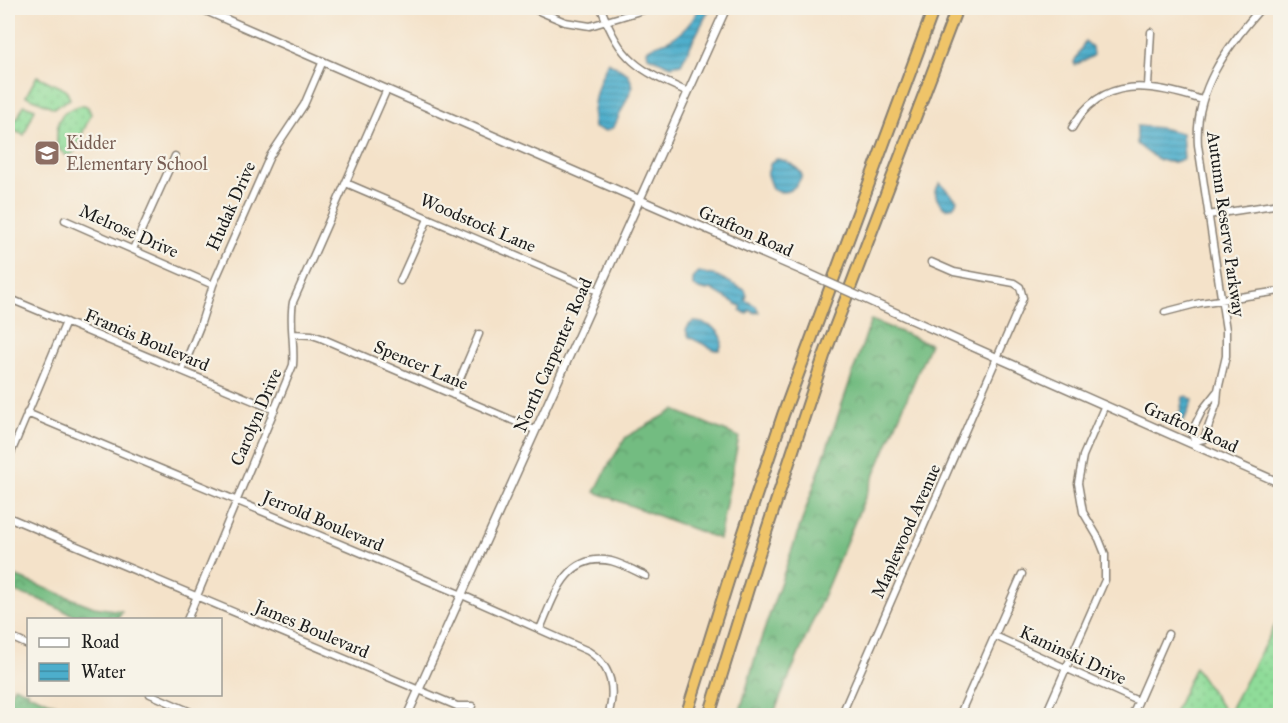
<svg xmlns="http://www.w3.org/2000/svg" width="1288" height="723" font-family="'IM FELL Great Primer',serif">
	<defs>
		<pattern id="grass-dots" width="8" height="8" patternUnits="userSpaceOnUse" patternTransform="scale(1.5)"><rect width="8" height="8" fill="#8fdc99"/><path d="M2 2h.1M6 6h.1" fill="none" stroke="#7bbc83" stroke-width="1.8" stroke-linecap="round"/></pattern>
		<pattern id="forest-crowns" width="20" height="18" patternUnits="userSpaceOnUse" patternTransform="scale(1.5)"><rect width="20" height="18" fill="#73bc81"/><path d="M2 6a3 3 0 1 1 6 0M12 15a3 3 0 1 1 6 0" fill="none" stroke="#5e9869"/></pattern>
		<pattern id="water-rules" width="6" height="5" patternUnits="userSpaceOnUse" patternTransform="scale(1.5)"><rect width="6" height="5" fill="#4daecc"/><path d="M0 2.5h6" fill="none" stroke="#3f8da5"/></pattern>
	</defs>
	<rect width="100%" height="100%" fill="#f7f3e8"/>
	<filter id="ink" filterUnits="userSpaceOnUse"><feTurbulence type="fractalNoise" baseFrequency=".0167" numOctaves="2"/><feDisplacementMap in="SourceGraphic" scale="12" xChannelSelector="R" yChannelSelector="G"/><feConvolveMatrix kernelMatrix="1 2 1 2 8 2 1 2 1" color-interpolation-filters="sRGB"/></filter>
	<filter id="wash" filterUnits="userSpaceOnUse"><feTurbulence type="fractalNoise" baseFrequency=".008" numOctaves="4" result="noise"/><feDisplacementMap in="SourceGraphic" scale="24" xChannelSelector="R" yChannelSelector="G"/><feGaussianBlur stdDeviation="1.35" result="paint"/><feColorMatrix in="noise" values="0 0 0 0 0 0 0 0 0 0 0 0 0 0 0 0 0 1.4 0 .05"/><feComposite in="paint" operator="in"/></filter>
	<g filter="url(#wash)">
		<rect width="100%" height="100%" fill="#f4e2c9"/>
		<path fill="url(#grass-dots)" stroke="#567c5a" stroke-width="1.5" d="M37 76 66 90 70 99 54 108 26 96Z
			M24 105 35 109 24 135 8 128 10 117 17 119Z
			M84 105 88 107 91 114 74 152 70 156 65 155 57 147C56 123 57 110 84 105Z
			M1280 616V715H1173L1195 667 1227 715Z"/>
		<path fill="url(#forest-crowns)" stroke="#486c4e" stroke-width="1.5" d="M871 320 930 344 773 715H739L757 651Z
			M674 410 739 437 719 539 595 492 608 466 626 437Z
			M9 574 94 607 122 611 117 619H82L38 599 8 590Z
			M14 686 28 692V694L33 695 81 715H8V701Z"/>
		<path fill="url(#water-rules)" stroke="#346574" stroke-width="1.5" d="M699 8H710L681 64 671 66 648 56 647 50C654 44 661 44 669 40 683 33 693 21 699 8Z
			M1085 41 1092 47 1093 56 1075 65 1074 62Z
			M608 62 628 74 633 86 614 127 606 131 594 128C590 105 598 82 608 62Z
			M1137 126 1161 128 1182 133 1184 158C1167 169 1151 156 1137 144Z
			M776 159C785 159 798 167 802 175 797 188 786 197 772 189L767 175 771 162Z
			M940 183 957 200C955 206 951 210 944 208L937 199 935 191Z
			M699 272 717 276 745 290 747 296 745 300 756 306 759 312 756 313 749 310 748 314 740 311 742 307 711 289C703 291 700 291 693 285V279Z
			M693 322C708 322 730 333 719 350H715L689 337 686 330 689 325Z
			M1187 396 1193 400 1184 420 1179 424 1170 421 1172 416 1180 413 1183 397Z"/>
	</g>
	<g filter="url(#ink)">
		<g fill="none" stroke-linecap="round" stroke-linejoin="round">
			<g stroke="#887f72" stroke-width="9">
				<path id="minor" d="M493 8 501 10 504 8
					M532 8 565 22 590 26 650 8
					M601 8C621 61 637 69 688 92
					M1148 86 1151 32
					M1072 128C1102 74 1152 84 1202 100
					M346 183 598 291
					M1208 215 1280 204
					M65 220 213 285
					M133 249 175 156
					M400 281 428 219
					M8 298 275 410
					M1165 312 1200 303 1280 291
					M293 334 312 335 321 338 535 430
					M182 371 200 326 213 285 270 156 304 105 323 61
					M1218 390 1203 409 1191 433 1195 441 1204 439 1217 403 1218 390 1226 356V330L1198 145C1194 90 1227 47 1261 8
					M453 395 479 334
					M27 413 462 595 588 651C612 666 616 689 608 716
					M8 460 66 322
					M8 517 457 706H472
					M187 620 293 365C295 343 289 323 293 302L387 89
					M540 629C554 597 566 552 611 561 623 564 635 571 646 576
					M8 636 28 645
					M995 636 1138 701
					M150 694 200 716
					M841 716 1023 298 1020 287 1014 283 954 272 931 262
					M959 716 1022 574
					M1045 716 1105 580V554L1099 539 1083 512 1078 483 1083 456 1105 405
					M1132 716 1168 634"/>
			</g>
			<g stroke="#887f72" stroke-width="10">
				<path id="tertiary" d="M200 8 803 271
					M876 304 1280 483
					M407 716 726 8"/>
			</g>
			<g stroke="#887f72" stroke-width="14">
				<path id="motorway" d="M686 716 735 559 783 415 934 8
					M709 716 755 566 824 356 957 8"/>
			</g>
			<use href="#minor" stroke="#fff" stroke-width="6"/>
			<use href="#tertiary" stroke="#fff" stroke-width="7"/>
			<use href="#motorway" stroke="#efc469" stroke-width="10"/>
			<g stroke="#887f72" stroke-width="10" stroke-linecap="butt">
				<path id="tertiary-bridge" d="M803 271 876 304"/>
			</g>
			<use href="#tertiary-bridge" stroke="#fff" stroke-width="7"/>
		</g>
	</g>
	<defs>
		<g id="school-square" transform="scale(1.35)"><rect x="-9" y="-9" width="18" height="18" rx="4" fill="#8d6e63" stroke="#f7f3e8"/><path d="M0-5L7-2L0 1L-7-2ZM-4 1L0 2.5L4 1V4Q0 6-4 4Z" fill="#fff"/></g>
	</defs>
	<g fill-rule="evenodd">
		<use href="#school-square" x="47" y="153"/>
	</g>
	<g text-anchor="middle" stroke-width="4.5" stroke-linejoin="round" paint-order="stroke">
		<g font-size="18" fill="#785e54" stroke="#f7f3e8" text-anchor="start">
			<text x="66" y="149">Kidder<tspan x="66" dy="21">Elementary School</tspan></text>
		</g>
		<g font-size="18" fill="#1c1c1c" stroke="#f7f3e8">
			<text transform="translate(231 206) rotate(-66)" y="6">Hudak Drive</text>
			<text transform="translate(478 223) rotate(23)" y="6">Woodstock Lane</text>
			<text transform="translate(1226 224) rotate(82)" y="6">Autumn Reserve Parkway</text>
			<text transform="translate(129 231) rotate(24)" y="6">Melrose Drive</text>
			<text transform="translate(746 231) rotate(24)" y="6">Grafton Road</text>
			<text transform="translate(147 340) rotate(23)" y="6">Francis Boulevard</text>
			<text transform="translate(553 355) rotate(-66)" y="6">North Carpenter Road</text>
			<text transform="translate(421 365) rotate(23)" y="6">Spencer Lane</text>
			<text transform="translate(256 417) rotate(-67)" y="6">Carolyn Drive</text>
			<text transform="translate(1191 427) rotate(24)" y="6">Grafton Road</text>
			<text transform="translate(323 521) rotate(23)" y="6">Jerrold Boulevard</text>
			<text transform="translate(906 531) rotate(-66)" y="6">Maplewood Avenue</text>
			<text transform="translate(312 629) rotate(23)" y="6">James Boulevard</text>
			<text transform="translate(1073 655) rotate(25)" y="6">Kaminski Drive</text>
		</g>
	</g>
	<rect width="1288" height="723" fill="none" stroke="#f7f3e8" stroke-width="30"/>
	<rect x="27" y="618" width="195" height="78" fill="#f7f3e8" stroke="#9f9d96" stroke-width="1.5"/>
	<rect x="39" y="638" width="30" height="9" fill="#ffffff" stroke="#9f9d96" stroke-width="1.5"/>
	<text x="81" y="648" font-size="18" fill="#1c1c1c">Road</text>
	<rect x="39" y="663" width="30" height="18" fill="url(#water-rules)" stroke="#9f9d96" stroke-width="1.5"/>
	<text x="81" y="678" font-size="18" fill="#1c1c1c">Water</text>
</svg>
